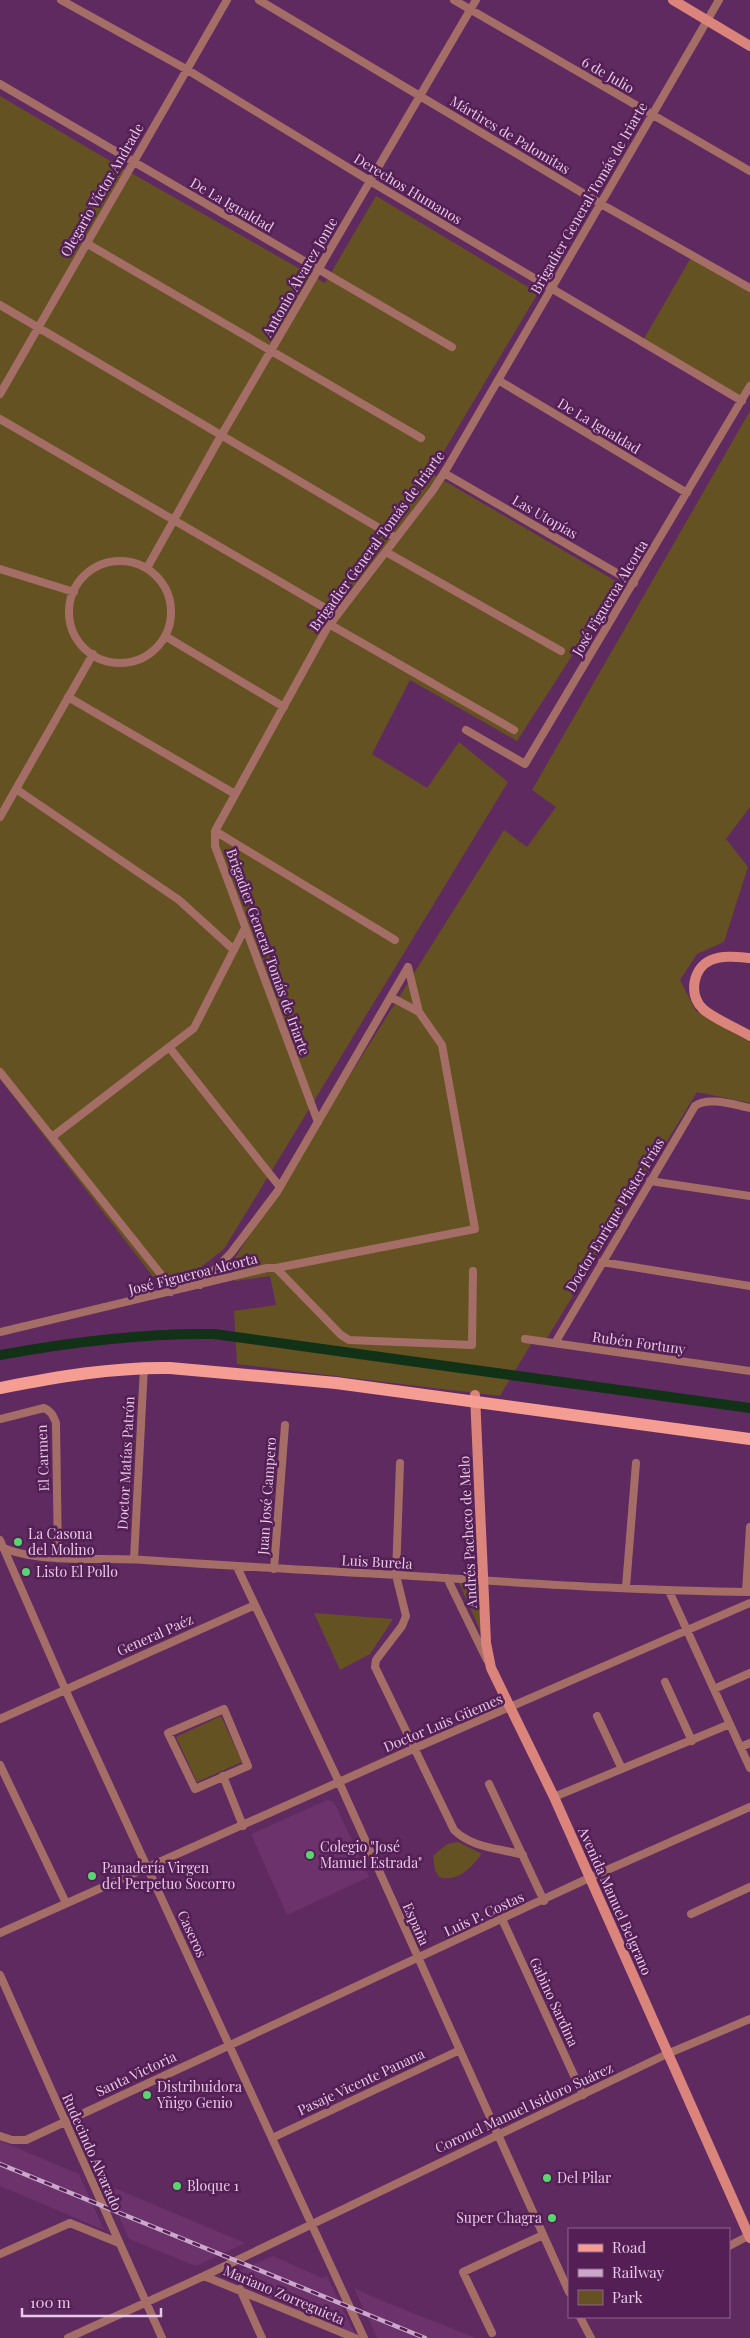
<svg xmlns="http://www.w3.org/2000/svg" width="750" height="2338" font-family="'Playfair Display',serif">
	<rect width="100%" height="100%" fill="#5f2a5f"/>
	<path fill="#6c326c" d="M327 1800 334 1802 369 1877 287 1915 251 1834Z
		M0 2141 79 2174 104 2230 0 2186Z
		M105 2184 245 2243 196 2266 129 2239Z
		M273 2256 322 2278 327 2276 355 2334 223 2278Z
		M354 2288 385 2302 476 2338H377Z"/>
	<path fill="#655222" d="M0 96 117 165 325 283 376 196 538 293 431 473 619 583 517 741 410 680 372 754 427 788 459 742 508 782 224 1249 196 1271 158 1283 0 1079Z
		M693 254 750 288V386L742 401 642 342Z
		M750 411V807L726 839 748 867 724 942 697 954 680 980 696 1011 750 1042V1103L697 1092 544 1343 531 1344 500 1396 237 1364 234 1311 276 1305 270 1276 235 1281V1258L504 830 527 847 556 807 532 790Z
		M459 1583 481 1584V1632Z
		M314 1613 393 1619 370 1654 340 1670Z
		M221 1716 242 1762 197 1782 176 1737Z
		M458 1842 482 1854C470 1868 458 1883 439 1877L435 1870 433 1856 447 1844Z"/>
	<g fill="none" stroke-linecap="round" stroke-linejoin="round">
		<path stroke="#113216" stroke-width="10" d="M0 1355C71 1342 142 1333 214 1334L750 1408"/>
		<path stroke="#a46e67" stroke-width="8" d="M61 0 186 69 370 181 742 401
			M259 0 601 204 750 288
			M454 0 750 171
			M0 84 452 347
			M86 243 421 438
			M0 305 396 538
			M498 380 687 493
			M0 394 227 0
			M0 419 337 615
			M444 473 634 583
			M386 552 561 651
			M69 612a51 51 0 1 1 102 0a51 51 0 1 1-102 0Z
			M147 568 218 441 476 0
			M0 569 74 592
			M329 624 514 730
			M165 636 284 707
			M68 697 235 794
			M466 730 525 764 750 386
			M16 789 179 900 234 950
			M0 817 93 654
			M215 831 395 940
			M169 1047 280 1187
			M0 1072 163 1277 171 1292
			M318 1122 215 846V831L327 628 433 490 447 468 719 0
			M52 1137 194 1028 245 928
			M650 1181 750 1196
			M602 1262 750 1286
			M276 1268 475 1229 442 1045 419 1012 391 997
			M200 1285 231 1253 277 1192 408 967 419 1012
			M0 1332 267 1268H276L341 1335 349 1340 472 1345 473 1271
			M525 1339 750 1371
			M555 1343 695 1106C708 1096 735 1105 750 1108
			M0 1419 44 1408C51 1411 53 1415 56 1423L58 1557
			M400 1463 396 1575 406 1616 402 1626 376 1660 375 1667 454 1830C472 1848 499 1848 523 1855
			M0 1540 65 1689 364 2338
			M2 1547C37 1564 104 1557 144 1560 228 1566 312 1570 396 1575 514 1582 632 1591 750 1592
			M134 1559 144 1367
			M237 1567 339 1782 569 2292
			M274 1569 285 1425
			M447 1578 487 1660
			M626 1587 636 1463
			M669 1591 750 1768
			M746 1592 750 1527
			M665 1682 692 1741
			M714 1689 750 1673
			M224 1709 248 1766 195 1789 168 1733Z
			M597 1716 622 1769
			M0 1719 255 1605
			M741 1747 750 1743
			M0 1765 66 1903
			M223 1776 243 1826
			M489 1784 544 1901
			M554 1797 730 1724
			M691 1914 750 1887
			M502 1919 583 2095
			M0 1933 413 1749 750 1603
			M0 1975 162 2338
			M0 2136 12 2140H26L589 1878 750 1807
			M272 2138 460 2050
			M729 2246 750 2235
			M0 2254 70 2223 119 2243
			M204 2276 355 2338
			M240 2289 262 2338
			M580 2317 591 2338
			M492 2333 463 2272 543 2235
			M68 2338 204 2276 667 2054 750 2019"/>
		<path stroke="#da847b" stroke-width="10" d="M673 0 750 46
			M750 958C738 957 723 955 711 960 693 968 688 994 703 1009 714 1019 737 1028 750 1036
			M475 1395 486 1643 491 1668 554 1797 750 2238"/>
		<path stroke="#f59d93" stroke-width="12" d="M0 1388C56 1377 113 1367 170 1368L336 1383 750 1439"/>
		<g stroke="#cba8ca" stroke-width="4.5">
			<path id="rail" d="M0 2164 425 2338"/>
		</g>
		<use href="#rail" stroke="#531f54" stroke-width="2.5" stroke-dasharray="8" stroke-linecap="butt"/>
	</g>
	<g fill="#59d56f" stroke="#531f54" stroke-width="2">
		<circle cx="18" cy="1542" r="5"/>
		<circle cx="26" cy="1572" r="5"/>
		<circle cx="310" cy="1855" r="5"/>
		<circle cx="92" cy="1876" r="5"/>
		<circle cx="147" cy="2095" r="5"/>
		<circle cx="547" cy="2178" r="5"/>
		<circle cx="177" cy="2186" r="5"/>
		<circle cx="552" cy="2218" r="5"/>
	</g>
	<g text-anchor="middle" stroke-width="5" stroke-linejoin="round" paint-order="stroke">
		<g font-size="14" fill="#e7c8e6" stroke="#531f54">
			<text transform="translate(608 75) rotate(30)" y="5">6 de Julio</text>
			<text transform="translate(510 135) rotate(31)" y="5">Mártires de Palomitas</text>
			<text transform="translate(408 189) rotate(31)" y="5">Derechos Humanos</text>
			<text transform="translate(102 190) rotate(-60)" y="5">Olegario Víctor Andrade</text>
			<text transform="translate(589 198) rotate(-60)" y="5">Brigadier General Tomás de Iriarte</text>
			<text transform="translate(232 205) rotate(30)" y="5">De La Igualdad</text>
			<text transform="translate(300 277) rotate(-60)" y="5">Antonio Álvarez Jonte</text>
			<text transform="translate(599 426) rotate(31)" y="5">De La Igualdad</text>
			<text transform="translate(545 517) rotate(30)" y="5">Las Utopías</text>
			<text transform="translate(377 541) rotate(-54)" y="5">Brigadier General Tomás de Iriarte</text>
			<text transform="translate(610 598) rotate(-59)" y="5">José Figueroa Alcorta</text>
			<text transform="translate(268 952) rotate(70)" y="5">Brigadier General Tomás de Iriarte</text>
			<text transform="translate(615 1215) rotate(-59)" y="5">Doctor Enrique Pfister Frías</text>
			<text transform="translate(193 1274) rotate(-14)" y="5">José Figueroa Alcorta</text>
			<text transform="translate(639 1343) rotate(8)" y="5">Rubén Fortuny</text>
			<text transform="translate(43 1458) rotate(-92)" y="5">El Carmen</text>
			<text transform="translate(126 1463) rotate(-87)" y="5">Doctor Matías Patrón</text>
			<text transform="translate(267 1496) rotate(-86)" y="5">Juan José Campero</text>
			<text transform="translate(468 1532) rotate(-93)" y="5">Andrés Pacheco de Melo</text>
			<text transform="translate(377 1562) rotate(3)" y="5">Luis Burela</text>
			<text transform="translate(155 1635) rotate(-24)" y="5">General Paéz</text>
			<text transform="translate(443 1723) rotate(-23)" y="5">Doctor Luis Güemes</text>
			<text transform="translate(615 1901) rotate(66)" y="5">Avenida Manuel Belgrano</text>
			<text transform="translate(484 1914) rotate(-25)" y="5">Luis P. Costas</text>
			<text transform="translate(416 1924) rotate(66)" y="5">España</text>
			<text transform="translate(192 1934) rotate(65)" y="5">Caseros</text>
			<text transform="translate(554 2002) rotate(65)" y="5">Gabino Sardina</text>
			<text transform="translate(136 2074) rotate(-25)" y="5">Santa Victoria</text>
			<text transform="translate(361 2082) rotate(-25)" y="5">Pasaje Vicente Panana</text>
			<text transform="translate(524 2108) rotate(-25)" y="5">Coronel Manuel Isidoro Suárez</text>
			<text transform="translate(92 2152) rotate(66)" y="5">Rudecindo Alvarado</text>
			<text transform="translate(284 2295) rotate(23)" y="5">Mariano Zorreguieta</text>
		</g>
		<g font-size="14" fill="#e7c8e6" stroke="#531f54" text-anchor="start">
			<text x="28" y="1539">La Casona<tspan x="28" dy="16">del Molino</tspan></text>
			<text x="36" y="1577">Listo El Pollo</text>
			<text x="320" y="1852">Colegio "José<tspan x="320" dy="16">Manuel Estrada"</tspan></text>
			<text x="102" y="1873">Panadería Virgen<tspan x="102" dy="16">del Perpetuo Socorro</tspan></text>
			<text x="157" y="2092">Distribuidora<tspan x="157" dy="16">Yñigo Genio</tspan></text>
			<text x="557" y="2183">Del Pilar</text>
			<text x="187" y="2191">Bloque 1</text>
			<text x="542" y="2223" text-anchor="end">Super Chagra</text>
		</g>
	</g>
	<rect x="568" y="2228" width="162" height="90" fill="#531f54" stroke="#8e638e"/>
	<rect x="578" y="2244" width="25" height="8" fill="#f59d93" stroke="#8e638e"/>
	<text x="612" y="2253" font-size="15" fill="#e7c8e6">Road</text>
	<rect x="578" y="2269" width="25" height="8" fill="#cba8ca" stroke="#8e638e"/>
	<text x="612" y="2278" font-size="15" fill="#e7c8e6">Railway</text>
	<rect x="578" y="2290" width="25" height="15" fill="#655222" stroke="#8e638e"/>
	<text x="612" y="2303" font-size="15" fill="#e7c8e6">Park</text>
	<path d="M22 2308v8h139v-8" fill="none" stroke="#e7c8e6" stroke-width="2.5"/>
	<text x="30" y="2308" font-size="15" fill="#e7c8e6" stroke="#531f54" stroke-width="4" paint-order="stroke">100 m</text>
</svg>
